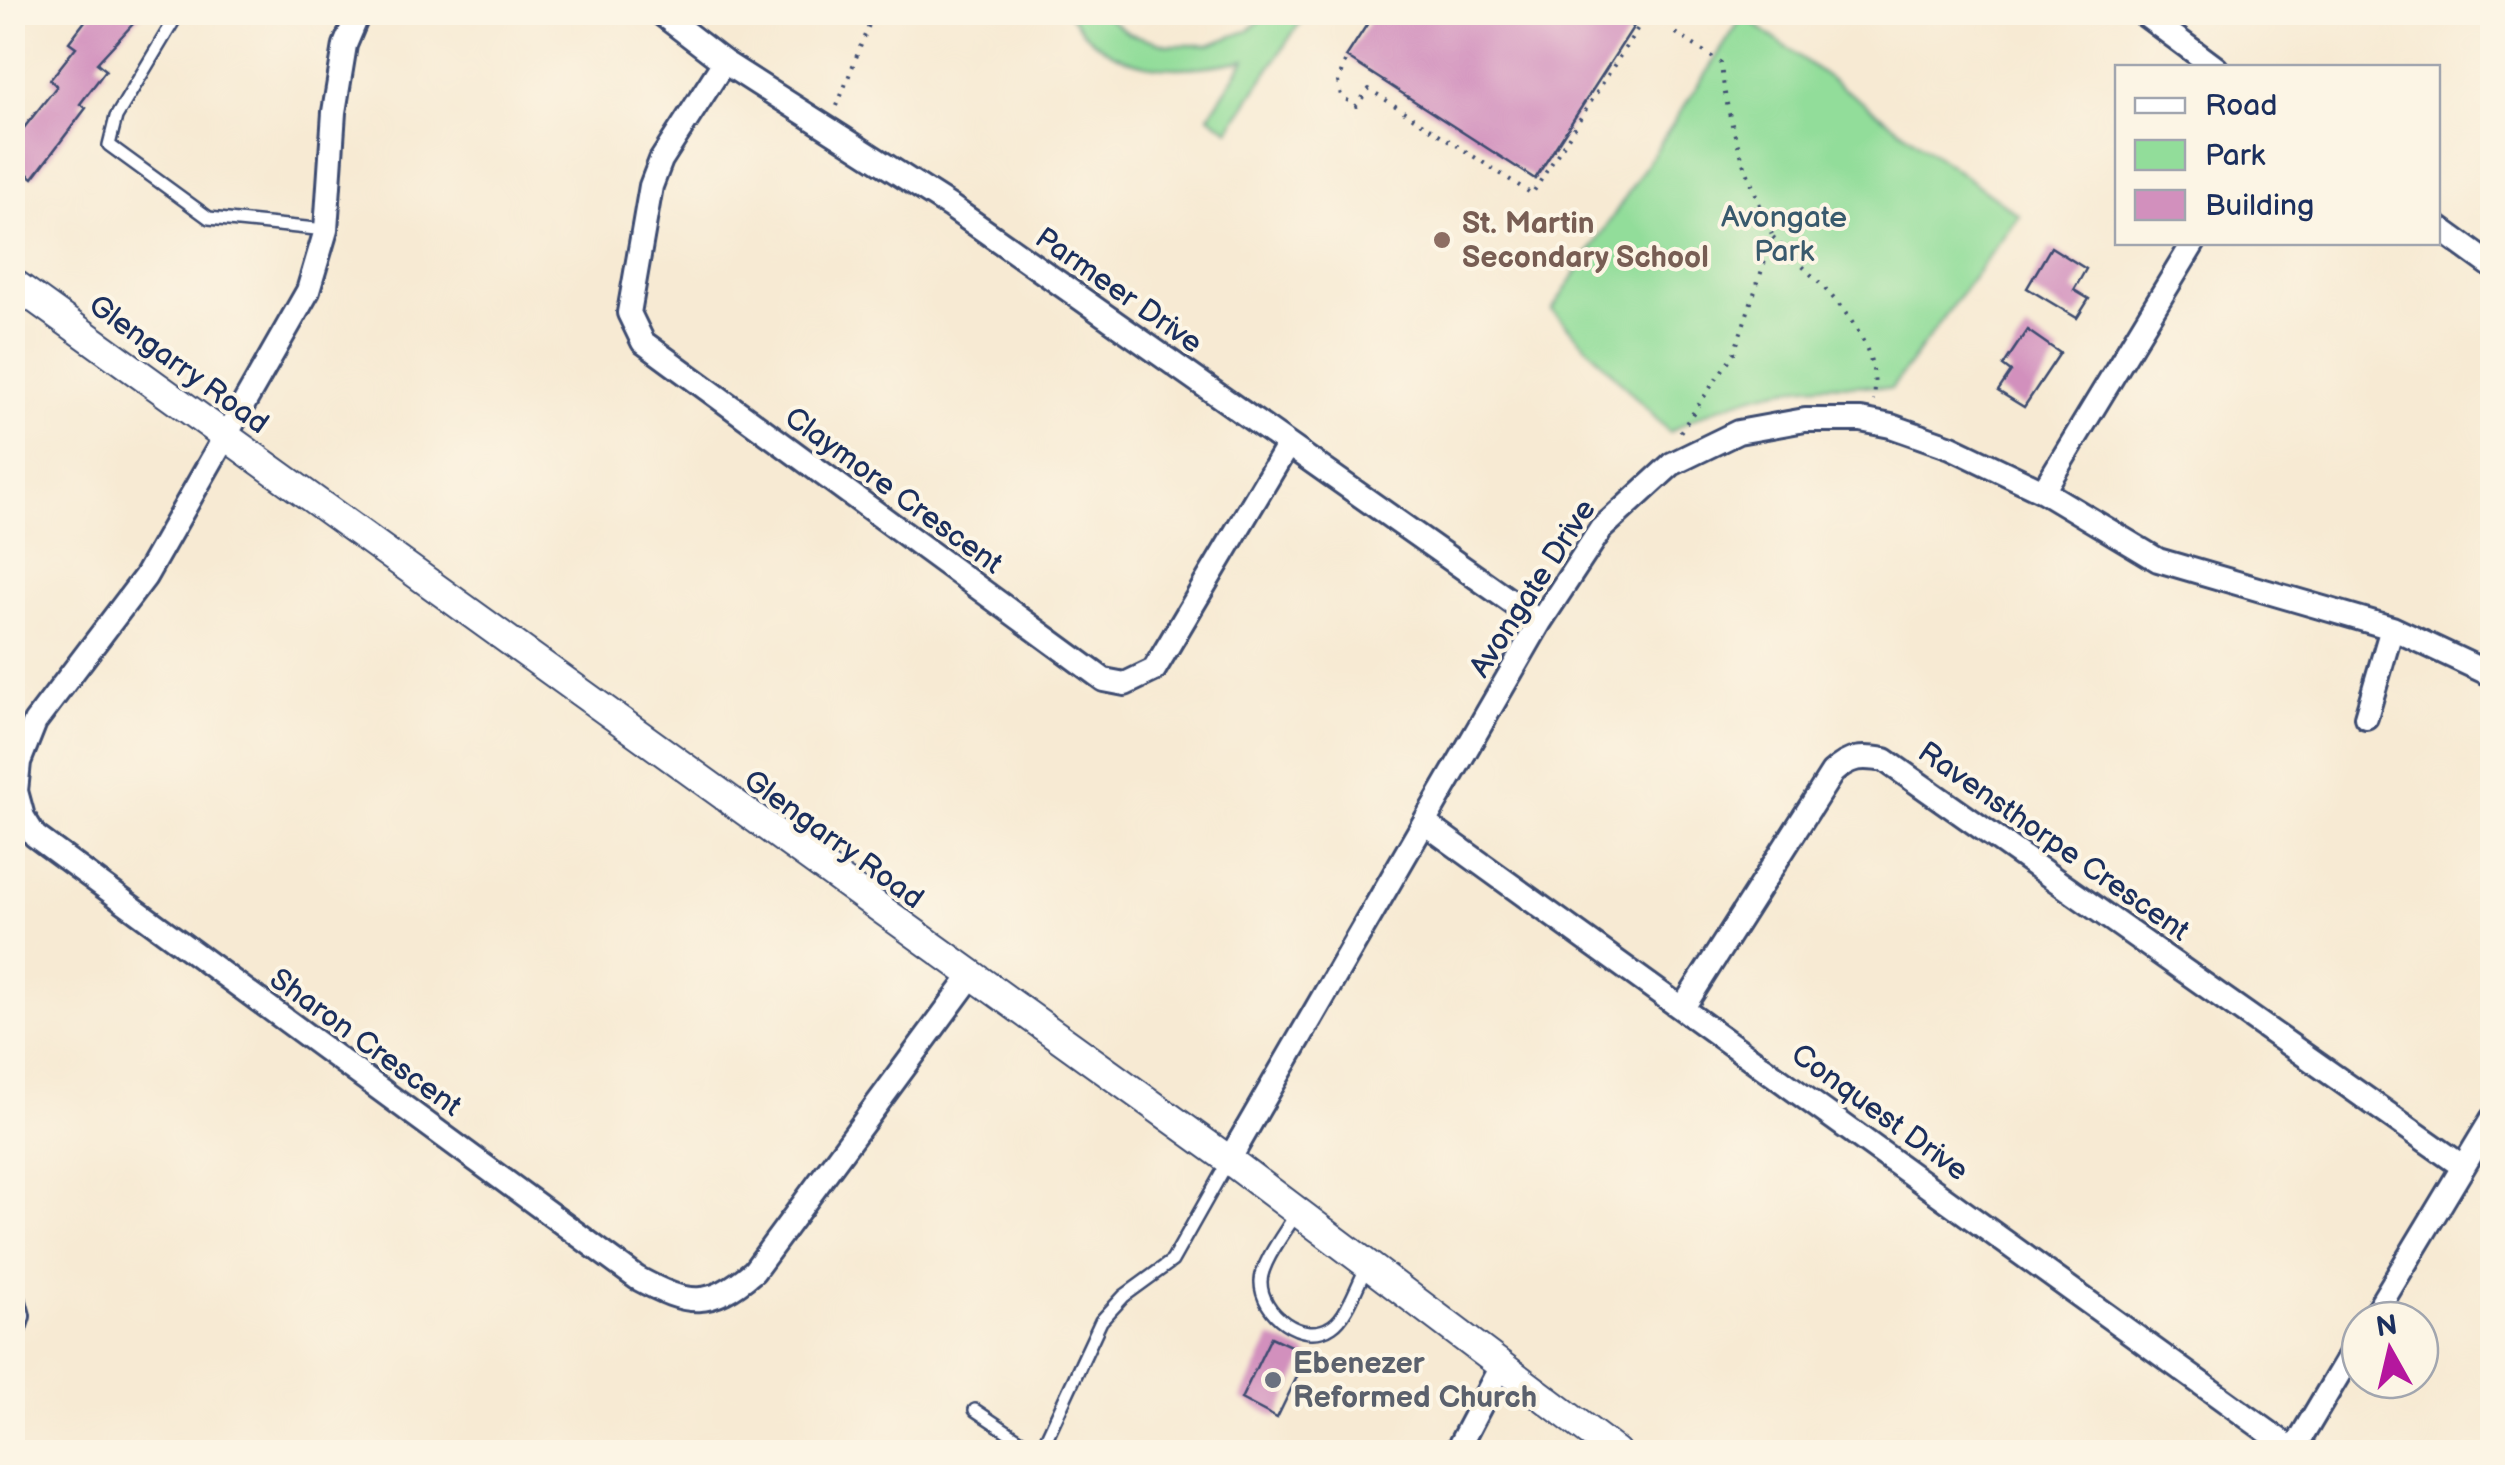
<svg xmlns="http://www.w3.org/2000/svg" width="2505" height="1465" font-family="'Balsamiq Sans',sans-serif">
	<rect width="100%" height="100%" fill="#fcf5e5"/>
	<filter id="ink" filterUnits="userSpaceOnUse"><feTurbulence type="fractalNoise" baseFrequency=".01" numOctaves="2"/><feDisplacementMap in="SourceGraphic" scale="20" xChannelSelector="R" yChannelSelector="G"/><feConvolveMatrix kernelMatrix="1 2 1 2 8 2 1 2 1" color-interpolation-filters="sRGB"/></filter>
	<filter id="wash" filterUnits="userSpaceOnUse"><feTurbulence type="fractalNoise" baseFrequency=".0048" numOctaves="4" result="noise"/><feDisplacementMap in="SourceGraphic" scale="40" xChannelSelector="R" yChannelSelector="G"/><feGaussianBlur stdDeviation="2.25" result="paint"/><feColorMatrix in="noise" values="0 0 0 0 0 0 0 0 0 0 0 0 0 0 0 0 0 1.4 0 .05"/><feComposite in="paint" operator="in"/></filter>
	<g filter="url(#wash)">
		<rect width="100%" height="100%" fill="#f7ead3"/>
		<path fill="#92dd9a" stroke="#56867c" stroke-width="2.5" d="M1068 13H1101L1128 33 1168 45H1209L1247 31 1271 13H1306L1229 130 1209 116 1245 60C1179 74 1111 76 1068 13Z
			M1743 16 2019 215 1891 389C1810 376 1740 392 1669 432L1552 310Z"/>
		<g id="blocks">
			<path fill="#d290bd" d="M92 12H144L97 63 106 70 80 104 86 108 33 178 12 162V143L57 86 50 80 76 47 69 42Z
				M1375 12H1643L1535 179 1346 57Z
				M2051 247 2086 269 2074 290 2089 299 2077 318 2027 288Z
				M2027 330 2060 353 2024 407 1998 391 2011 372 2003 366Z
				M1271 1337 1308 1354 1277 1418 1241 1399Z"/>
		</g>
	</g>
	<g filter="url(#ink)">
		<use href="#blocks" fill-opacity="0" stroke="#3c4b70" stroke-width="2.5"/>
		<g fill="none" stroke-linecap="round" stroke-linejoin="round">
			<g stroke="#3c4b70" stroke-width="16">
				<path id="service" d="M179 12 116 117 109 145 209 218 326 230
					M1297 1212C1287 1230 1262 1261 1261 1281 1260 1313 1303 1346 1332 1326 1347 1317 1358 1283 1367 1266
					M975 1410 1038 1452
					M1040 1452 1101 1321 1124 1296 1172 1261 1229 1160"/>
			</g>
			<g stroke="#3c4b70" stroke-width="28">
				<path id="minor" d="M359 12 345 45 334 112 326 230 308 291 145 577 35 722 19 762 16 791 23 817 35 836 637 1278C689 1306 709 1309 754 1271L970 978
					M659 12 724 62 951 207 1540 622
					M2141 12 2216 68
					M724 62 661 160 651 186 629 313 643 342 1104 680 1125 684 1154 670 1287 446
					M2438 227 2492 266
					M2043 491 2194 242
					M2366 717 2392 628
					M1426 824 2296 1452
					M1684 1006 1832 773C1850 756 1862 756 1885 760L2462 1166
					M1229 1160 1540 622 1601 529 1672 464 1738 432 1805 420H1861L1891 426 1951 447 2043 491 2158 560 2392 628 2492 675
					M12 1294 18 1316 12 1334
					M2371 1320 2492 1119
					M2293 1451 2360 1338
					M1456 1452 1500 1368"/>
			</g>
			<g stroke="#3c4b70" stroke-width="32">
				<path id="tertiary" d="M12 282 1229 1160 1616 1452"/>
			</g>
			<path stroke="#3c4b70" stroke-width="4" stroke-dasharray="2.5 8" stroke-linecap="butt" d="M1676 33 1721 63C1726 125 1750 180 1773 237L1734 353 1678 435
				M1345 62 1338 82 1341 96 1356 106 1369 89 1532 194 1648 12
				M837 106 874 12
				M1773 237C1815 281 1883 331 1874 401"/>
			<use href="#service" stroke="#fff" stroke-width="11"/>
			<use href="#minor" stroke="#fff" stroke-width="22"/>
			<use href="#tertiary" stroke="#fff" stroke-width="28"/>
		</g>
	</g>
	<circle fill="#8d6e63" stroke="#fcf5e5" stroke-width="4" cx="1442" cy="240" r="10"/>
	<circle fill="#6b7280" stroke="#fcf5e5" stroke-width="4" cx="1273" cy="1380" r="10"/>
	<g text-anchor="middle" stroke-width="8" stroke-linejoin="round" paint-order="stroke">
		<g font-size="30" fill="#395a6d" stroke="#fcf5e5">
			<text x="1784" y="227">Avongate<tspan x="1784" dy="34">Park</tspan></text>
		</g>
		<g font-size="30" font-weight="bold" fill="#785e54" stroke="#fcf5e5" text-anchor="start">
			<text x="1462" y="233">St. Martin<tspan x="1462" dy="34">Secondary School</tspan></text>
		</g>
		<g font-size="30" fill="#1b2f5e" stroke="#fcf5e5">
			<text transform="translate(1119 290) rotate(35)" y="10">Parmeer Drive</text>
			<text transform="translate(179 364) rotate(36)" y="10">Glengarry Road</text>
			<text transform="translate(894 490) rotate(36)" y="10">Claymore Crescent</text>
			<text transform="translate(1532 588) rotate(-57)" y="10">Avongate Drive</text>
			<text transform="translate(834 839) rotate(36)" y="10">Glengarry Road</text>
			<text transform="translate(2054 841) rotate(35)" y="10">Ravensthorpe Crescent</text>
			<text transform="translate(366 1042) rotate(36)" y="10">Sharon Crescent</text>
			<text transform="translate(1880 1112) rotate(36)" y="10">Conquest Drive</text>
		</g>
		<g font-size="30" font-weight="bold" fill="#5b616d" stroke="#fcf5e5" text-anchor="start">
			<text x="1293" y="1373">Ebenezer<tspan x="1293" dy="34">Reformed Church</tspan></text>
		</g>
	</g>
	<rect width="2505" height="1465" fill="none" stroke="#fcf5e5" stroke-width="50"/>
	<rect x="2115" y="65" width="325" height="180" fill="#fcf5e5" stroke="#a2a6af" stroke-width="2.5"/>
	<rect x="2135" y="98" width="50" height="15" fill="#ffffff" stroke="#a2a6af" stroke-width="2.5"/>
	<text x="2205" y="115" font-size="30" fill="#1b2f5e">Road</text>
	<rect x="2135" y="140" width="50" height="30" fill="#92dd9a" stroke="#a2a6af" stroke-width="2.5"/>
	<text x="2205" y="165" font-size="30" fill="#1b2f5e">Park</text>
	<rect x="2135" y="190" width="50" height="30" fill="#d290bd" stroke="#a2a6af" stroke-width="2.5"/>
	<text x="2205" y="215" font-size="30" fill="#1b2f5e">Building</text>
	<g transform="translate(2390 1350) rotate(352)"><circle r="48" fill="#fcf5e5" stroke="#a2a6af" stroke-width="2.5"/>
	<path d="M0-8L18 38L0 25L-18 38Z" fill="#b5179e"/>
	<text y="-15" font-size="28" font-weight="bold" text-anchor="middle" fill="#1b2f5e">N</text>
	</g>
</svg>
